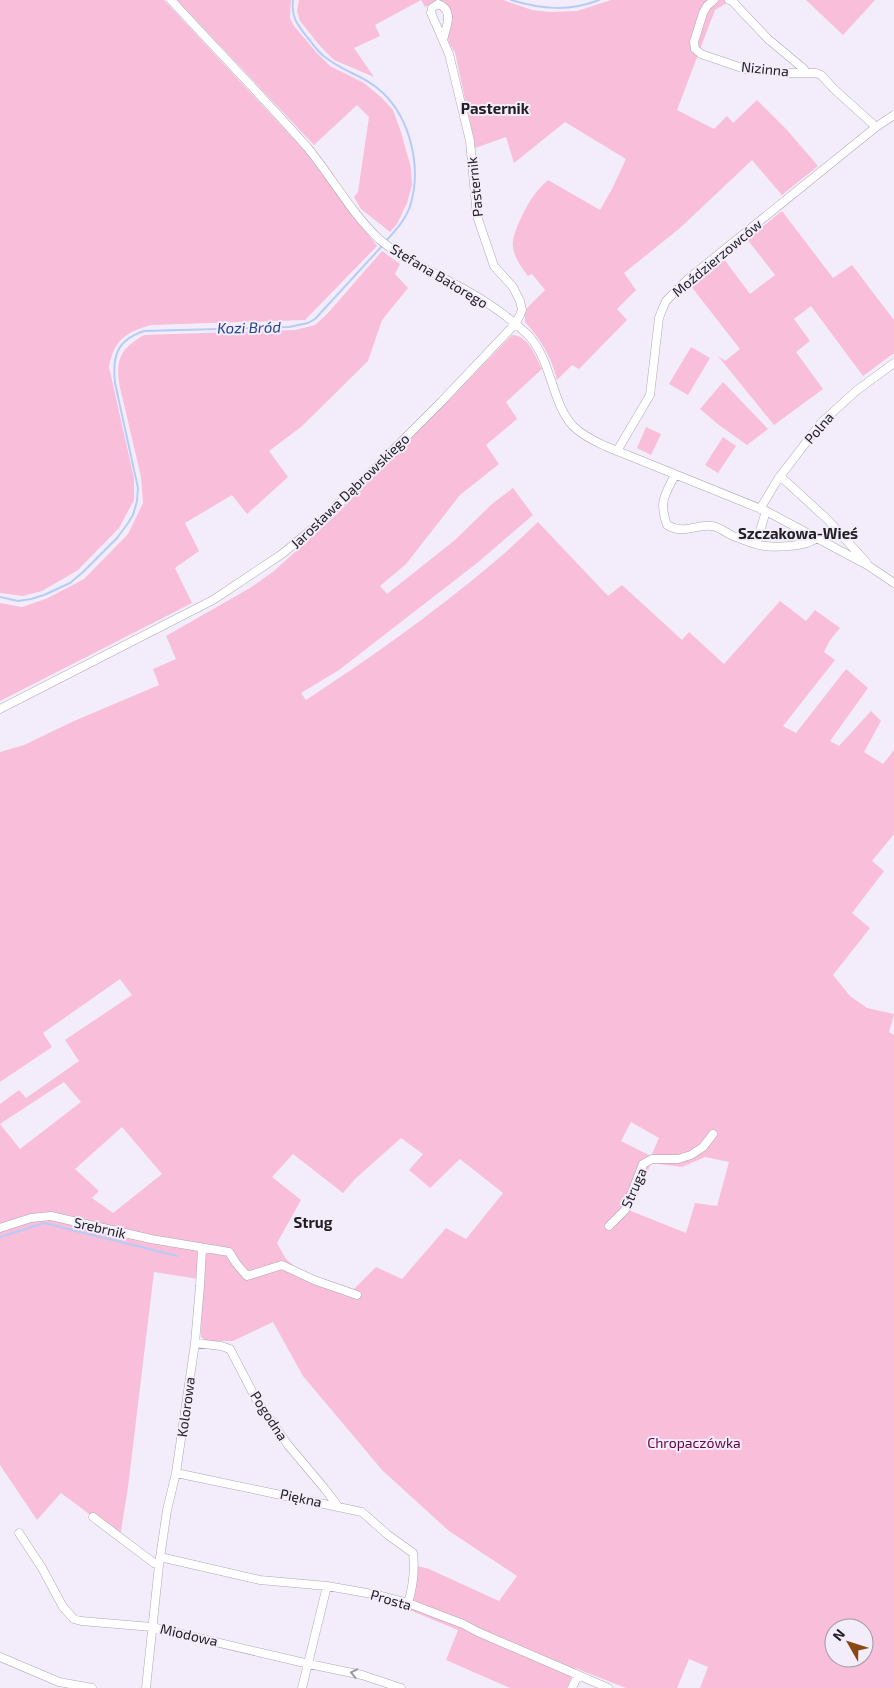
<svg xmlns="http://www.w3.org/2000/svg" width="894" height="1688" font-family="'Exo 2',sans-serif">
	<rect width="100%" height="100%" fill="#f3edfb"/>
	<path fill="#f9bed9" fill-rule="evenodd" d="M0 0H164L304 150 377 246 305 320 151 325C126 332 114 340 109 367L134 478V500L119 528 78 570 42 591 23 596 0 593Z
		M177 0H291L290 18 294 26 316 52 330 66 364 83 381 97 393 110 401 132 411 168 412 185 407 203 397 224 390 232 361 209 354 197 358 192 369 117 357 105 314 145Z
		M299 0H503L532 10 550 12 577 11 611 0H732L715 10 677 110 714 129 727 116 733 123 757 100 786 129 818 166 782 195 752 160 680 228 624 273 636 290 617 309 627 320 579 369 572 365 557 380C552 358 540 338 525 322V310L545 290 532 274 528 276C521 267 511 253 513 241 515 228 527 204 535 194 538 189 544 184 548 180L600 210 612 189 626 159 565 122 514 163 506 137 475 148 474 141 455 52C452 48 448 42 448 38 448 32 450 27 451 21 453 1 439 0 425 7L421 0 375 25 380 36 354 48 374 77 334 60 320 46 300 21 297 11Z
		M806 0H875L843 35Z
		M782 211 833 278 852 265 894 320V353L863 376 811 306 794 319 810 341 796 352 823 389 774 425 718 356 725 361 740 349 690 285 724 259 750 294 775 275 747 239Z
		M382 251 400 264 395 274 408 288 382 320 368 361 301 427 269 451 288 477 247 514 232 495 185 523 199 551 175 568 192 603 0 701V603L22 607 48 598 84 579 128 534 143 503 141 477 119 383C116 357 122 348 144 335L295 330 315 325 328 313Z
		M512 335C528 335 536 357 542 369L506 402 517 419 486 445 499 464 460 495 406 564 380 586 387 594 455 540 492 504 513 488 533 515 477 563 370 646 339 670 301 693 306 700C370 658 434 613 493 563 509 550 523 536 538 522L608 596 622 585 682 640 689 632 724 664 780 601 806 621 815 610 840 628 830 640 824 652 835 660 783 726 796 733 846 669 868 688 830 741 839 746 871 711 881 721 864 752 883 764 894 750V834L872 861 884 871 852 913 870 928 833 975 850 996 867 1008 894 1014 889 1032 894 1035V1688H700L708 1667 689 1659 677 1688H626L575 1668 567 1688H510L446 1660 458 1630 407 1609 411 1564 429 1569 499 1601 517 1576 449 1531 382 1470 303 1376 273 1322 233 1341H206L201 1337 202 1300 198 1279 154 1272 128 1487 120 1537 61 1493 37 1520 0 1465V1104L19 1090 26 1098 79 1061 65 1040 132 995 120 979 43 1033 52 1047 0 1082V752L24 745 74 721 159 685 153 669 176 659 166 636 250 588 274 571 337 514ZM64 1082 81 1102 20 1149 0 1124ZM631 1122 659 1138 651 1156 621 1141ZM122 1127 162 1174 113 1213 92 1198 99 1191 75 1169ZM401 1138 423 1154 409 1170 430 1188 460 1159 503 1193 466 1239 446 1228 402 1279 376 1267 354 1289 300 1271 286 1259 277 1243 301 1200 272 1177 293 1154 343 1193 355 1179ZM705 1157 729 1162 717 1206 695 1203 686 1233 631 1211 651 1163 682 1167ZM834 1628H864V1658H834Z
		M691 347 710 358 688 395 669 384Z
		M723 382 768 429 747 445 719 425 700 409Z
		M646 427 661 434 651 455 637 448Z
		M723 437 736 446 718 473 705 465Z"/>
	<g fill="none" stroke-linecap="round" stroke-linejoin="round">
		<path stroke="#b6ccf8" stroke-width="2" d="M293 0C291 17 297 24 307 37 313 44 318 52 325 57 343 72 366 76 383 93 411 120 421 167 411 203 407 218 396 230 386 241
			M511 0C541 9 569 12 599 0
			M0 597 18 601 31 599 44 595 70 583 83 572 117 538 128 523 133 515 137 501 138 488 115 383C112 356 117 340 144 331L289 327 308 323 315 319 383 245
			M0 1237 44 1223 177 1256"/>
		<g stroke="#ada7b3" stroke-width="9">
			<path id="minor" d="M171 0C216 49 263 97 307 147 332 177 351 213 379 239 400 257 423 267 447 280 475 294 505 313 528 335 552 360 551 402 573 426 582 435 594 441 605 446L766 511 869 566 894 583
				M714 0 707 6 703 13 694 42 695 49 701 54 745 69 790 73H816L821 75 834 89 876 127
				M729 0 732 1 768 39 804 69V72
				M617 451 650 395 659 318 662 310 666 301 688 279 876 127 894 115
				M675 475C664 496 659 502 667 525 684 535 695 524 712 526 720 527 726 533 733 536 742 539 751 543 759 545 771 548 808 547 816 538
				M780 476 828 520 866 562
				M760 509 778 479 821 423 856 391 894 363
				M756 544 766 511
				M0 709 213 600 282 554 323 520 441 402 515 324 520 315 522 310 520 301 513 287 494 266 477 216 470 141 449 54 431 13 432 8 438 4C455 10 446 27 443 40
				M609 1226 625 1210 643 1164 652 1159H678L691 1155 703 1147 713 1134
				M0 1228 31 1218 51 1216 151 1239 229 1252 236 1263 247 1276 282 1265 314 1280 357 1295
				M195 1343 221 1346 230 1349 256 1399 288 1445 325 1489 337 1505
				M176 1473 362 1512 388 1535 413 1553C415 1570 413 1587 408 1603
				M93 1517 154 1563 159 1565
				M19 1533 42 1568 63 1607 74 1619 81 1621 152 1627 309 1664 362 1675 401 1688
				M160 1557 260 1580 327 1586 378 1595 408 1603 463 1624 478 1632 608 1688
				M0 1657 59 1682 92 1688
				M146 1688 159 1565 167 1510 176 1473 195 1343 200 1286 202 1248
				M302 1688 327 1586
				M572 1688 578 1675"/>
		</g>
		<use href="#minor" stroke="#fff" stroke-width="8"/>
	</g>
	<defs><path id="oneway-chevron" d="M-2-3.5L2.5 0L-2 3.5" fill="none" stroke-width="1.6" stroke-linecap="round" stroke-linejoin="round" transform="scale(1.25)"/></defs>
	<use stroke="#9c9b9d" href="#oneway-chevron" transform="translate(354 1673) rotate(-168)"/>
	<g text-anchor="middle" stroke-width="4" stroke-linejoin="round" paint-order="stroke">
		<g font-size="14" fill="#222025" stroke="#f3edfb">
			<text transform="translate(765 69) rotate(6)" y="5">Nizinna</text>
			<text transform="translate(475 187) rotate(-96)" y="5">Pasternik</text>
			<text transform="translate(717 258) rotate(-40)" y="5">Moździerzowców</text>
			<text transform="translate(439 276) rotate(31)" y="5">Stefana Batorego</text>
			<text transform="translate(819 428) rotate(-49)" y="5">Polna</text>
			<text transform="translate(350 491) rotate(-44)" y="5">Jarosława Dąbrowskiego</text>
			<text transform="translate(634 1188) rotate(-66)" y="5">Struga</text>
			<text transform="translate(100 1228) rotate(13)" y="5">Srebrnik</text>
			<text transform="translate(186 1407) rotate(-82)" y="5">Kolorowa</text>
			<text transform="translate(269 1416) rotate(57)" y="5">Pogodna</text>
			<text transform="translate(301 1498) rotate(12)" y="5">Piękna</text>
			<text transform="translate(391 1600) rotate(16)" y="5">Prosta</text>
			<text transform="translate(189 1635) rotate(13)" y="5">Miodowa</text>
		</g>
		<g font-size="14" fill="#660242" stroke="#f3edfb">
			<text x="694" y="1448">Chropaczówka</text>
		</g>
		<g font-size="15" font-weight="bold" fill="#222025" stroke="#f3edfb">
			<text x="495" y="114">Pasternik</text>
			<text x="798" y="539">Szczakowa-Wieś</text>
			<text x="313" y="1228">Strug</text>
		</g>
		<g font-size="15" font-style="italic" fill="#214394" stroke="#f3edfb">
			<text transform="translate(249 328) rotate(-1)" y="5">Kozi Bród</text>
		</g>
	</g>
	<g transform="translate(849 1643) rotate(309)"><circle r="24" fill="#f3edfb" stroke="#9f9ba5"/>
	<path d="M0-4L9 19L0 12L-9 19Z" fill="#8a4815"/>
	<text y="-8" font-size="14" font-weight="bold" text-anchor="middle" fill="#222025">N</text>
	</g>
</svg>
